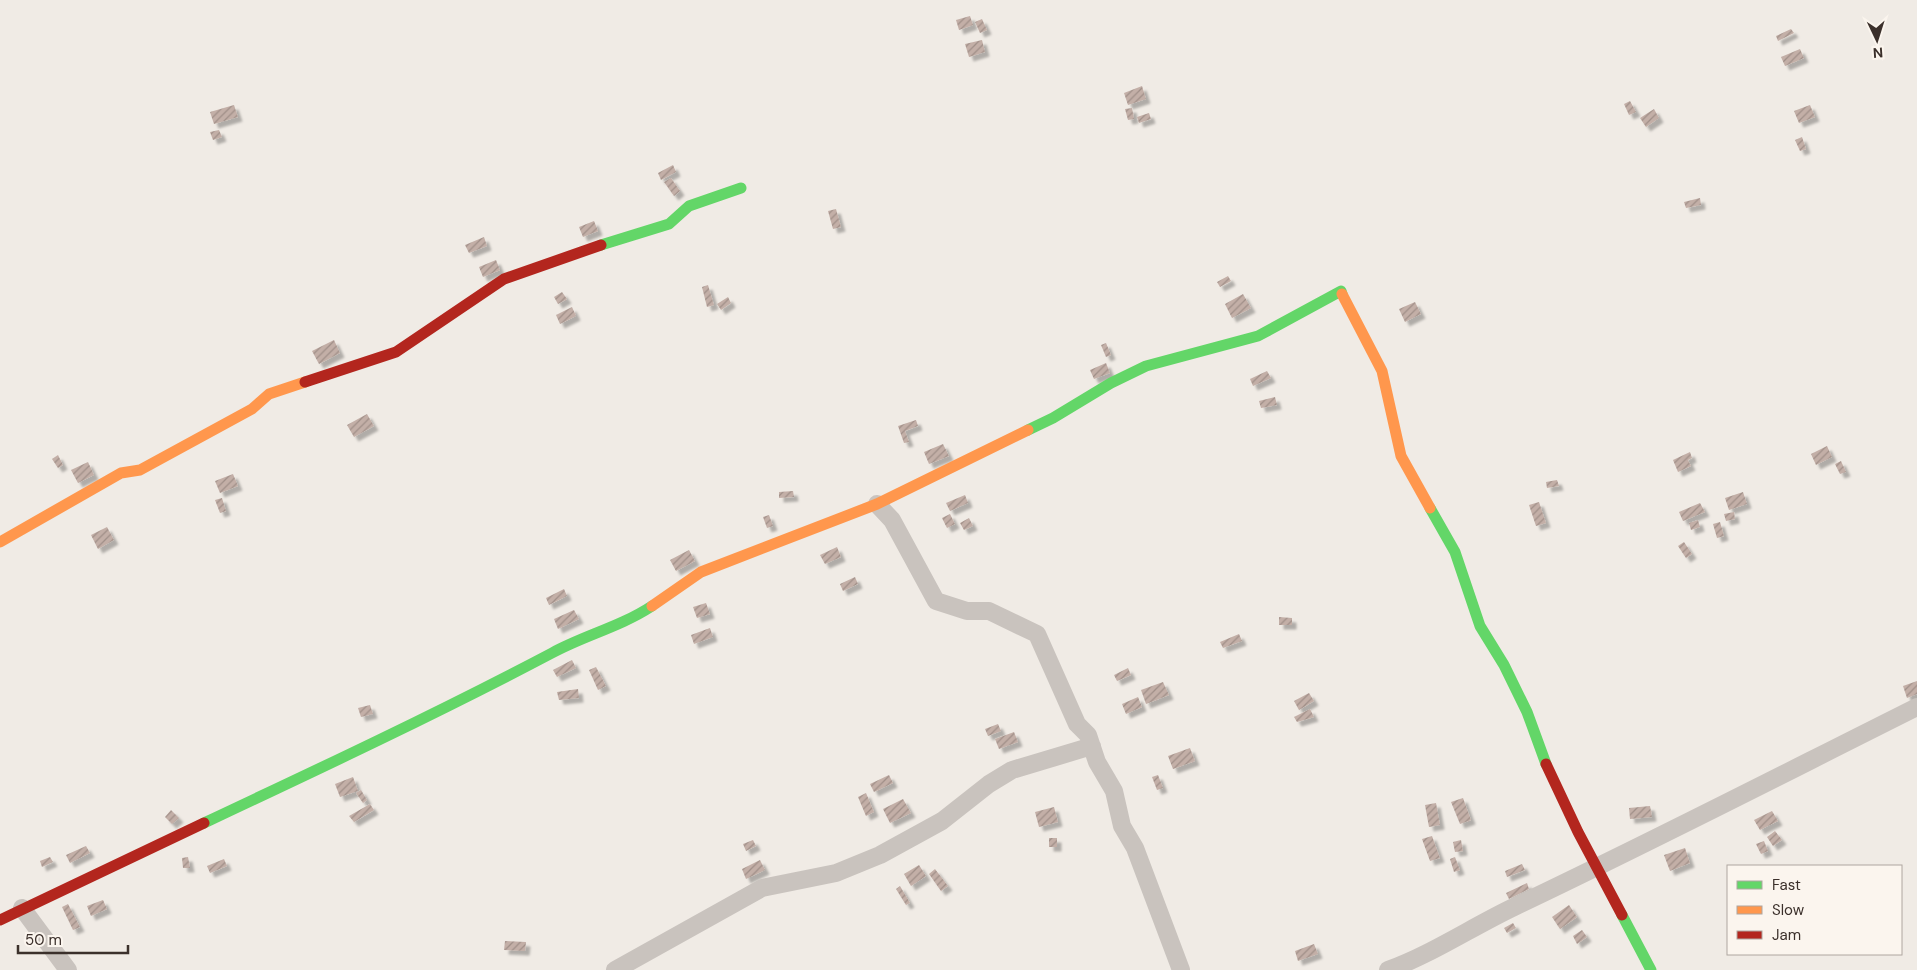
<svg xmlns="http://www.w3.org/2000/svg" width="1917" height="970" font-family="'DM Sans',sans-serif">
	<defs>
		<pattern id="building-hatch" width="6" height="6" patternUnits="userSpaceOnUse" patternTransform="scale(1.25)"><rect width="6" height="6" fill="#c3afa7"/><path d="M-1 1l2-2M0 6l6-6M5 7l2-2" fill="none" stroke="#a08f88"/></pattern>
		<filter id="shadow"><feDropShadow dx="4.5" dy="4.5" stdDeviation="1" flood-color="#0004"/></filter>
	</defs>
	<rect width="100%" height="100%" fill="#f0ebe5"/>
	<path fill="url(#building-hatch)" filter="url(#shadow)" d="M970 16 973 25 959 30 956 20Z
		M982 19 987 30 980 33 975 22Z
		M1791 29 1794 33 1778 41 1776 36Z
		M982 40 985 52 969 57 965 44Z
		M1800 49 1804 58 1785 66 1781 57Z
		M1142 86 1146 99 1128 105 1124 93Z
		M1630 101 1636 112 1629 115 1624 104Z
		M234 105 238 117 214 124 210 112Z
		M1810 105 1815 117 1799 123 1794 111Z
		M1132 108 1134 119 1128 120 1125 109Z
		M1654 109 1659 118 1646 127 1640 118Z
		M1149 113 1151 119 1139 123 1137 117Z
		M219 130 222 137 213 140 210 132Z
		M1802 137 1806 149 1800 151 1795 140Z
		M673 165 676 172 661 180 658 173Z
		M671 178 680 191 674 196 664 182Z
		M1700 198 1701 205 1686 208 1684 202Z
		M836 209 841 227 833 229 828 211Z
		M594 221 598 231 583 237 579 227Z
		M484 237 487 246 469 253 465 245Z
		M496 260 500 270 483 277 479 267Z
		M1228 276 1231 281 1220 287 1217 282Z
		M708 285 714 305 707 307 702 287Z
		M562 292 567 299 558 304 554 297Z
		M1243 294 1251 308 1232 318 1225 304Z
		M728 297 731 303 721 310 717 304Z
		M1415 302 1421 314 1405 322 1399 309Z
		M572 307 576 316 560 324 556 315Z
		M334 340 340 353 319 364 312 351Z
		M1106 343 1111 355 1106 357 1101 345Z
		M1106 363 1110 373 1094 379 1090 370Z
		M1267 371 1271 378 1253 386 1250 379Z
		M1275 397 1277 405 1261 408 1259 401Z
		M367 414 374 426 354 437 347 425Z
		M916 420 918 426 905 431 909 442 904 443 898 426Z
		M943 444 949 456 929 464 924 452Z
		M1827 446 1832 457 1816 465 1811 454Z
		M1690 452 1692 458 1688 460 1691 466 1678 472 1673 460Z
		M58 455 63 465 58 468 52 459Z
		M1841 461 1846 472 1840 474 1835 464Z
		M88 462 94 475 78 483 71 470Z
		M233 474 238 486 220 493 215 481Z
		M1557 480 1559 486 1547 488 1546 482Z
		M793 491 794 497 779 498V492Z
		M1743 492 1747 504 1729 510 1725 498Z
		M965 495 968 503 950 511 946 503Z
		M222 498 226 511 220 513 215 500Z
		M1539 502 1546 523 1536 526 1529 505Z
		M1700 503 1705 512 1683 521 1679 512Z
		M1734 512 1735 519 1726 521 1724 514Z
		M950 514 955 524 947 528 942 518Z
		M769 515 773 526 767 528 763 517Z
		M969 518 973 526 964 530 960 523Z
		M1698 520 1700 527 1691 530 1689 523Z
		M1720 522 1724 536 1717 538 1713 524Z
		M107 527 114 540 98 549 91 535Z
		M1684 542 1692 554 1686 558 1678 546Z
		M837 547 841 557 825 564 820 555Z
		M689 550 695 561 676 571 670 560Z
		M855 577 858 584 843 591 840 584Z
		M564 589 567 596 549 605 546 598Z
		M706 603 710 614 697 618 693 607Z
		M574 610 579 619 558 629 554 619Z
		M1279 617 1292 618V625H1279Z
		M710 628 713 637 694 644 691 635Z
		M1239 634 1242 641 1223 648 1220 642Z
		M572 660 576 668 557 677 553 670Z
		M596 667 606 686 598 690 589 670Z
		M1128 668 1131 675 1117 681 1114 675Z
		M1917 681V694L1907 698 1903 686Z
		M1163 682 1169 695 1146 704 1141 690Z
		M578 689 579 698 559 700 557 692Z
		M1309 693 1314 701 1299 710 1294 701Z
		M1138 697 1142 707 1126 714 1122 704Z
		M370 705 373 714 361 717 358 708Z
		M1310 709 1314 717 1297 722 1294 717Z
		M998 724 1001 731 988 736 985 729Z
		M1014 732 1018 742 999 749 995 739Z
		M1190 748 1195 761 1173 769 1168 756Z
		M889 775 893 783 874 792 870 784Z
		M1158 775 1163 788 1157 790 1152 777Z
		M353 777 358 791 340 797 335 784Z
		M361 790 367 800 363 803 356 793Z
		M866 793 874 812 866 816 858 797Z
		M1463 798 1471 820 1460 824 1451 802Z
		M903 799 911 813 890 823 883 809Z
		M1436 803 1440 825 1429 827 1425 805Z
		M370 804 374 810 354 822 349 816Z
		M1650 806 1652 817 1630 819 1629 808Z
		M1054 807 1058 822 1039 827 1035 812Z
		M171 810 179 818 172 824 165 817Z
		M1772 811 1778 821 1760 830 1754 820Z
		M1775 831 1782 840 1773 846 1767 837Z
		M1432 836 1440 858 1430 861 1422 839Z
		M1049 838H1057V847H1049Z
		M753 840 756 846 746 851 743 844Z
		M1461 840 1463 851 1455 852 1453 842Z
		M1764 841 1768 851 1761 854 1756 844Z
		M86 846 90 853 70 863 66 855Z
		M1685 848 1690 863 1670 871 1664 855Z
		M50 857 53 862 42 867 40 861Z
		M188 857 190 868H183L182 858Z
		M1455 857 1460 870 1454 872 1450 859Z
		M224 859 227 866 210 873 207 866Z
		M760 860 765 870 746 879 742 869Z
		M1522 864 1525 870 1507 877 1505 871Z
		M919 865 926 876 911 886 904 874Z
		M935 869 948 886 941 891 929 874Z
		M1527 883 1529 889 1509 899 1506 893Z
		M900 886 910 903 906 905 896 889Z
		M103 900 107 909 91 916 87 906Z
		M68 904 80 927 73 930 62 907Z
		M1569 905 1577 917 1560 929 1552 917Z
		M1513 923 1516 928 1507 933 1504 928Z
		M1582 930 1587 937 1577 944 1573 936Z
		M505 941 526 942 525 951 504 950Z
		M1314 944 1318 954 1298 961 1295 951Z"/>
	<g fill="none" stroke-linecap="round" stroke-linejoin="round">
		<path stroke="#c9c3be" stroke-width="18" d="M877 504 892 520 936 601 967 611H989L1037 634 1077 724 1088 735 1097 762 1114 791 1122 826 1135 848 1181 970
			M22 908 68 970
			M615 970 762 888 836 873 880 855 942 821 989 784 1012 770 1092 746
			M1388 970C1432 954 1472 927 1514 907 1649 843 1783 774 1917 707"/>
		<path stroke="#63d668" stroke-width="11" d="M601 245 669 224 689 206 741 188
			M1028 430 1053 418 1111 383 1146 366 1258 336 1341 291 1342 294
			M1430 508 1455 552 1480 626 1504 665 1527 712 1546 764
			M204 823C321 768 438 713 552 653 585 635 620 627 652 606
			M1622 915 1651 970"/>
		<path stroke="#ff974d" stroke-width="11" d="M1342 294 1382 371 1401 456 1430 508
			M0 542 121 473 140 470 252 409 269 394 305 382
			M652 606 701 572 877 504 1028 430"/>
		<path stroke="#b3261e" stroke-width="11" d="M305 382 396 352 504 279 601 245
			M1546 764 1578 832 1622 915
			M0 920 204 823"/>
	</g>
	<rect x="1727" y="865" width="175" height="90" fill="#fbf5ee" stroke="#aea6a0"/>
	<rect x="1737" y="881" width="25" height="8" fill="#63d668" stroke="#aea6a0"/>
	<text x="1772" y="890" font-size="15" fill="#3b302b">Fast</text>
	<rect x="1737" y="906" width="25" height="8" fill="#ff974d" stroke="#aea6a0"/>
	<text x="1772" y="915" font-size="15" fill="#3b302b">Slow</text>
	<rect x="1737" y="931" width="25" height="8" fill="#b3261e" stroke="#aea6a0"/>
	<text x="1772" y="940" font-size="15" fill="#3b302b">Jam</text>
	<g transform="translate(1877 40) rotate(176)" stroke="#fbf5ee" stroke-width="4" paint-order="stroke">
	<path d="M0-4L9 19L0 12L-9 19Z" fill="#3b302b"/>
	<text y="-8" font-size="14" font-weight="bold" text-anchor="middle" fill="#3b302b">N</text>
	</g>
	<path d="M18 945v8h110v-8" fill="none" stroke="#3b302b" stroke-width="2.5"/>
	<text x="25" y="945" font-size="15" fill="#3b302b" stroke="#fbf5ee" stroke-width="4" paint-order="stroke">50 m</text>
</svg>
